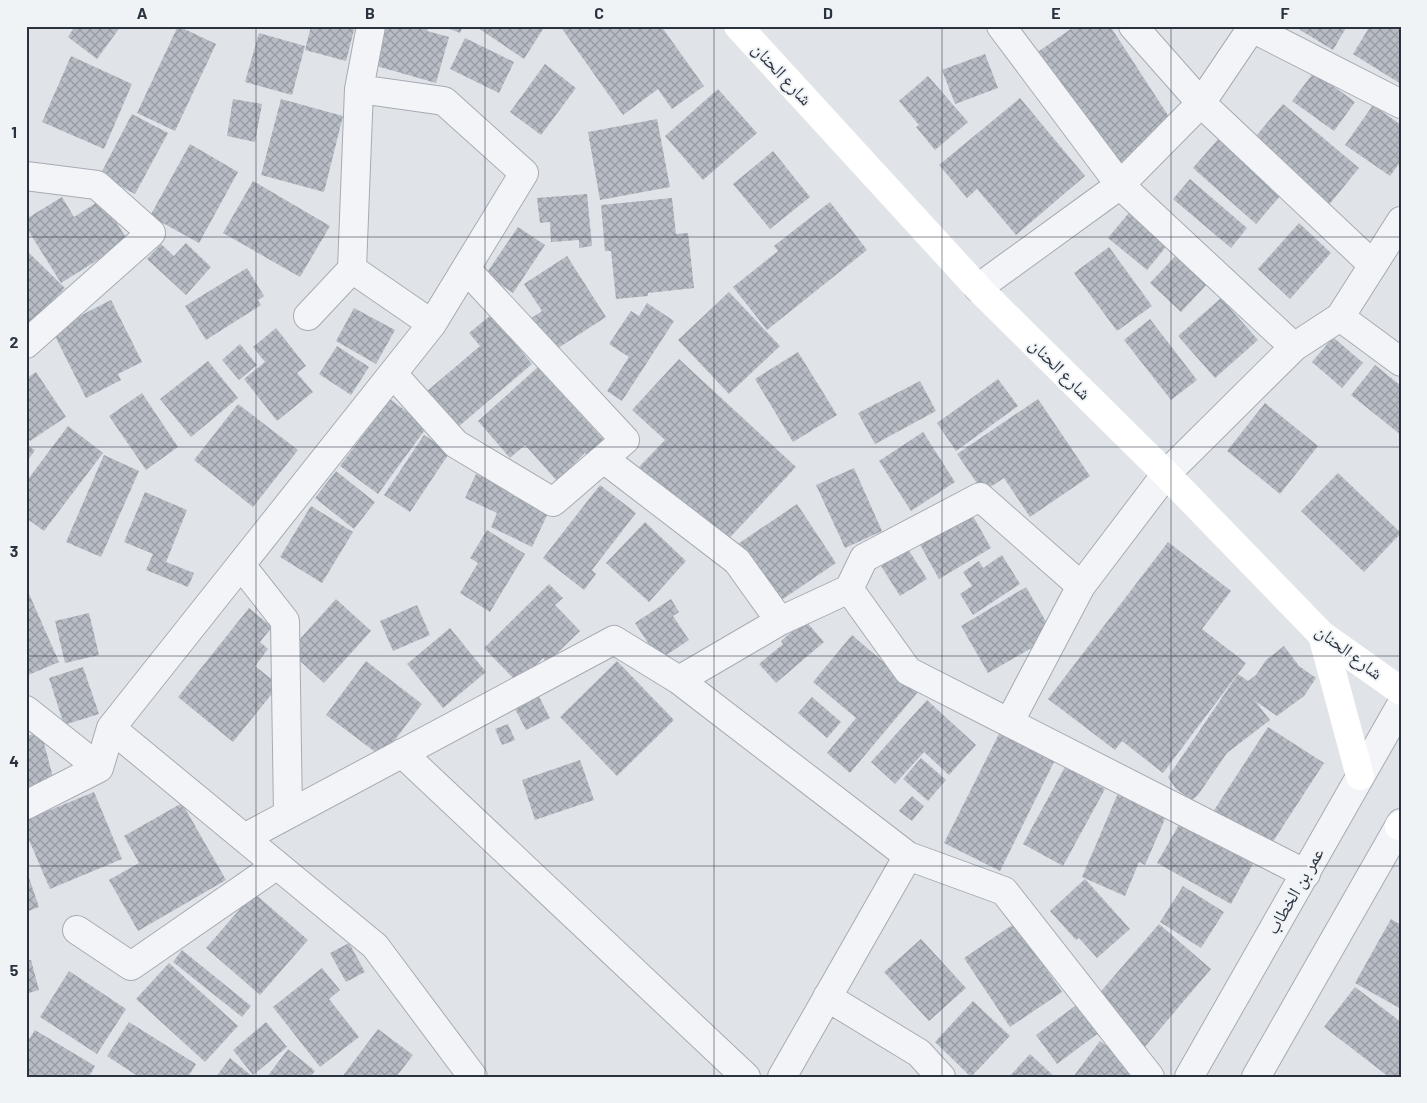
<svg xmlns="http://www.w3.org/2000/svg" width="1427" height="1103" font-family="Barlow,'Noto Naskh Arabic',sans-serif">
	<defs>
		<pattern id="building-cross-hatch" width="8" height="8" patternUnits="userSpaceOnUse" patternTransform="scale(1.25)"><rect width="8" height="8" fill="#b8bdc5"/><path d="M0 0l8 8M0 8l8-8" fill="none" stroke="#969aa1"/></pattern>
	</defs>
	<rect width="100%" height="100%" fill="#e0e4e9"/>
	<path fill="url(#building-cross-hatch)" d="M75 26H121L97 59 68 37Z
		M178 26 216 44 175 131 137 113Z
		M311 26H355L346 61 305 50Z
		M384 26H429L427 31 449 37 436 83 373 65Z
		M442 26H463L460 33Z
		M475 26H545L524 59Z
		M560 26H661L704 86 672 109 658 89 623 115Z
		M1075 26H1110L1175 126 1109 170 1032 56Z
		M1302 26H1347L1333 50 1300 30Z
		M1370 26H1401V84L1353 54Z
		M259 33 305 46 292 95 245 82Z
		M465 38 514 62 499 93 450 69Z
		M985 54 998 88 955 104 942 70Z
		M71 56 132 84 104 149 42 122Z
		M545 64 576 88 541 135 510 112Z
		M1314 72 1355 102 1334 131 1292 101Z
		M928 76 968 122 935 150 916 127 919 125 899 101Z
		M718 89 757 133 703 180 665 136Z
		M1020 98 1085 176 1016 235 977 189 967 198 939 165Z
		M233 99 262 104 255 142 227 136Z
		M281 99 343 116 324 192 261 175Z
		M1283 104 1359 168 1328 206 1251 142Z
		M1373 105 1401 125V161L1390 176 1345 145Z
		M132 114 168 133 135 194 100 175Z
		M657 119 670 187 600 200 588 132Z
		M1219 138 1282 194 1256 224 1193 168Z
		M190 144 238 172 199 243 150 216Z
		M773 151 810 197 770 229 733 184Z
		M1190 179 1247 228 1231 248 1173 199Z
		M253 181 330 226 300 277 223 233Z
		M587 194 592 246 579 248V240L551 242 550 222 540 223 537 198Z
		M62 197 74 217 102 199 128 241 61 283 26 227V219Z
		M672 198 676 234 688 233 694 288 648 293V296L616 299 611 251H605L601 205Z
		M830 202 867 250 767 330 733 287 778 251 774 246Z
		M1132 209 1171 241 1147 270 1108 238Z
		M1299 223 1331 253 1290 299 1258 269Z
		M518 227 545 245 513 293 486 274Z
		M186 243 211 267 186 295 147 259 161 244 174 256Z
		M1109 247 1152 306 1117 331 1074 273Z
		M26 250 65 288 26 328Z
		M1181 250 1211 280 1181 312 1150 283Z
		M567 256 606 317 552 352 530 319 542 311 524 284Z
		M247 268 264 296 258 300 261 305 206 340 185 306Z
		M729 292 780 346 729 394 678 340Z
		M1221 298 1258 340 1215 378 1178 336Z
		M111 300 142 362 118 374 121 380 86 398 52 330Z
		M647 303 674 321 622 401 607 391 629 357 609 344 631 311 639 316Z
		M354 308 395 330 376 364 336 341Z
		M491 315 532 364 451 433 420 397 480 346 469 333Z
		M1150 319 1197 380 1171 400 1124 340Z
		M276 328 306 366 297 373 313 392 277 421 244 379 265 362 253 347Z
		M1333 337 1363 363 1342 388 1312 362Z
		M240 344 257 365 239 380 222 360Z
		M337 346 369 367 351 395 319 374Z
		M798 352 837 415 793 442 755 379Z
		M679 359 796 467 723 545 639 467 665 440 632 410Z
		M208 361 238 398 191 437 160 399Z
		M1375 365 1401 386V435L1351 395Z
		M538 367 611 448 594 463 585 453 557 481 525 445 510 458 478 421Z
		M36 372 66 417 30 441 26 436V379Z
		M998 379 1018 406 956 451 937 423Z
		M920 381 936 411 875 444 858 413Z
		M142 393 178 447 146 470 109 416Z
		M390 399 427 427 378 494 340 466Z
		M1038 399 1090 476 1030 517 1004 478 983 492 957 454Z
		M1265 403 1318 446 1280 494 1227 451Z
		M238 404 298 450 253 507 194 460Z
		M68 426 103 453 44 531 26 518V482Z
		M923 432 955 482 911 511 879 461Z
		M424 435 450 452 410 512 384 495Z
		M26 445 35 450 26 463Z
		M104 455 139 471 101 557 66 542Z
		M854 468 882 531 845 548 816 485Z
		M336 471 375 502 354 529 315 498Z
		M1338 473 1401 533 1364 572 1301 511Z
		M476 474 550 509 532 547 491 527 497 513 465 498Z
		M600 485 636 513 592 570 596 574 584 590 543 558Z
		M145 492 187 510 166 562 194 573 188 587 146 570 153 554 124 542Z
		M797 504 836 563 774 605 735 546Z
		M311 506 353 532 322 583 280 557Z
		M970 511 991 548 939 579 918 541Z
		M645 522 686 561 649 602 606 563Z
		M487 530 525 554 490 612 460 593 478 563 470 558Z
		M1168 542 1231 591 1202 629 1246 663 1163 773 1122 741 1115 750 1048 699Z
		M908 549 927 579 900 596 881 566Z
		M1002 555 1020 584 973 615 960 594 972 586 963 572 979 561 983 568Z
		M549 584 563 598 555 605 580 631 547 663 543 658 518 683 484 648Z
		M26 587 59 662 26 676Z
		M1026 587 1052 632 1042 642 988 673 961 626Z
		M336 599 371 631 324 683 289 651Z
		M671 599 679 612 673 616 689 640 659 660 635 623Z
		M417 605 430 635 393 651 380 621Z
		M249 608 272 627 260 642 268 649 255 666 279 685 233 742 178 697Z
		M89 613 99 655 65 663 55 621Z
		M805 620 824 642 776 683 759 664 783 644 781 641Z
		M450 628 486 672 443 708 407 664Z
		M852 635 918 692 850 773 827 753 856 718 813 682Z
		M1284 646 1299 666 1316 678 1304 696 1277 716 1255 701 1270 720 1227 753 1198 795 1192 800 1176 789 1168 777 1238 674 1248 681 1256 675 1266 660Z
		M366 661 422 704 382 757 326 715Z
		M617 661 674 720 617 776 560 717Z
		M83 667 99 714 64 725 49 678Z
		M536 691 550 718 526 730 512 703Z
		M812 697 841 722 827 738 798 713Z
		M927 700 976 745 949 775 924 752 895 784 871 762Z
		M508 724 515 740 502 745 495 729Z
		M1268 727 1324 763 1267 851 1211 815Z
		M41 732 54 781 26 789V736Z
		M1000 732 1055 760 1000 871 944 843Z
		M921 758 946 780 928 801 903 779Z
		M580 760 594 800 535 820 522 780Z
		M1065 767 1105 789 1063 866 1023 844Z
		M1119 791 1168 812 1145 865 1139 862 1125 896 1082 877Z
		M94 792 122 859 50 889 26 833V820Z
		M912 796 924 806 912 821 899 811Z
		M182 803 226 880 138 931 109 880 139 863 124 836Z
		M1180 823 1253 864 1231 904 1157 863Z
		M26 869 39 907 26 912Z
		M1085 879 1130 929 1097 958 1079 938 1076 940 1050 911Z
		M1183 886 1224 912 1201 948 1160 922Z
		M254 893 308 940 260 995 206 948Z
		M1391 919 1401 925V1009L1355 983Z
		M1015 923 1062 992 1010 1027 964 958Z
		M1159 924 1211 969 1143 1049 1121 1030 1127 1024 1096 997Z
		M921 939 966 988 929 1021 884 972Z
		M349 943 365 972 346 982 330 953Z
		M182 950 251 1006 242 1017 173 962Z
		M31 960 39 990 26 994V961Z
		M169 963 238 1026 205 1062 136 999Z
		M322 968 340 990 329 999 359 1037 320 1067 273 1007Z
		M69 971 126 1009 97 1054 40 1017Z
		M1355 987 1401 1022V1077H1389L1324 1027Z
		M973 1001 1010 1036 971 1077 935 1042Z
		M1079 1003 1100 1032 1057 1064 1036 1035Z
		M129 1022 196 1064 188 1077H139L107 1056Z
		M266 1022 287 1047 253 1075 233 1050Z
		M378 1029 413 1055 396 1077H342Z
		M35 1030 95 1066 89 1077H81L75 1074 73 1077H26V1044Z
		M1100 1041 1147 1077H1073Z
		M288 1049 315 1071 310 1077H267Z
		M1030 1054 1055 1077H1009Z
		M230 1058 253 1077H216Z"/>
	<g fill="none" stroke-linecap="round" stroke-linejoin="round">
		<g stroke="#a6abb3" stroke-width="30">
			<path id="minor" d="M1001 26 1120 185 1294 347
				M1133 26 1201 103 1373 265
				M1252 28 1401 104
				M26 176 97 185 151 233 26 344
				M352 269 432 324
				M978 288 1120 185 1201 103 1253 26
				M308 316 352 269 359 89 371 26
				M1340 317 1401 362
				M393 374 456 444 553 502 625 440 466 269
				M604 459 737 561 780 621
				M241 565 285 621 288 814
				M849 589 908 671 1306 874
				M679 680 780 621 849 589 864 558 980 497 1081 586
				M26 710 99 768
				M1010 721 1081 586 1166 474 1294 347 1340 317 1401 221
				M111 728 375 946 473 1077
				M402 753 746 1077
				M26 805 99 768 111 728 432 324 524 173 444 101 359 89
				M244 838 614 640 679 680 908 856 1004 891 1150 1077
				M77 930 131 966 277 865
				M827 997 919 1053 941 1077
				M782 1077 908 856"/>
		</g>
		<g stroke="#a6abb3" stroke-width="30">
			<path id="tertiary" d="M1189 1077 1401 705
				M1256 1077 1401 823"/>
		</g>
		<use href="#minor" stroke="#f3f4f7" stroke-width="28"/>
		<use href="#tertiary" stroke="#f3f4f7" stroke-width="28"/>
		<path stroke="#fff" stroke-width="28" d="M738 26 978 288 1166 474 1322 635 1401 691
			M1322 635 1360 776
			M1399 826 1401 825"/>
	</g>
	<path fill="none" stroke="#2a323f" stroke-width="1" stroke-opacity="0.55" d="M256 26V1077M485 26V1077M714 26V1077M942 26V1077M1171 26V1077M26 237H1401M26 447H1401M26 656H1401M26 866H1401"/>
	<g text-anchor="middle" stroke-width="4" stroke-linejoin="round" paint-order="stroke">
		<g font-size="18" fill="#2a323f" stroke="#f0f3f6">
			<text transform="translate(782 74) rotate(47)" y="6">شارع الحنان</text>
			<text transform="translate(1060 369) rotate(45)" y="6">شارع الحنان</text>
			<text transform="translate(1349 652) rotate(37)" y="6">شارع الحنان</text>
			<text transform="translate(1295 891) rotate(-60)" y="6">عمر بن الخطاب</text>
		</g>
	</g>
	<rect width="1427" height="1103" fill="none" stroke="#f0f3f6" stroke-width="55"/>
	<rect x="28" y="28" width="1372" height="1048" fill="none" stroke="#2a323f" stroke-width="2"/>
	<g font-size="16" text-anchor="middle" font-weight="bold" fill="#2a323f">
		<text x="142" y="19">A</text>
		<text x="370" y="19">B</text>
		<text x="599" y="19">C</text>
		<text x="828" y="19">D</text>
		<text x="1056" y="19">E</text>
		<text x="1285" y="19">F</text>
		<text x="14" y="138">1</text>
		<text x="14" y="348">2</text>
		<text x="14" y="557">3</text>
		<text x="14" y="767">4</text>
		<text x="14" y="976">5</text>
	</g>
</svg>
